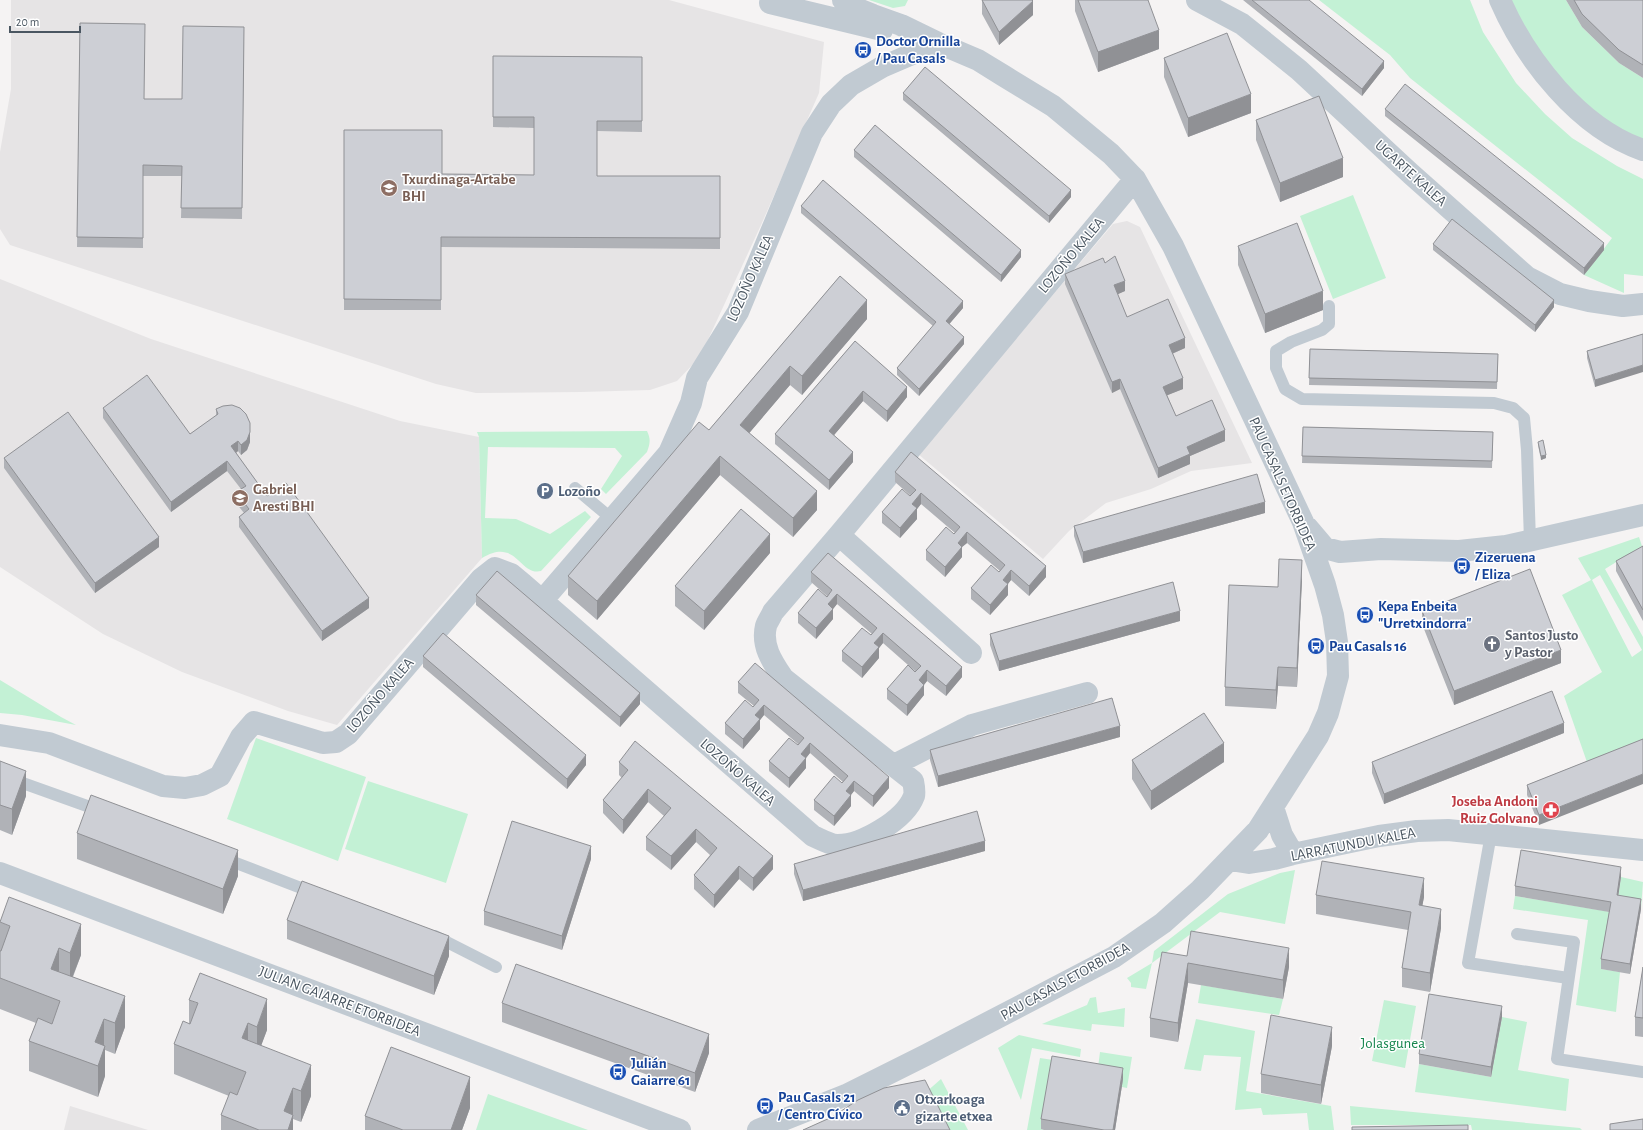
<svg xmlns="http://www.w3.org/2000/svg" width="1643" height="1130" font-family="'Alegreya Sans',sans-serif">
	<rect width="100%" height="100%" fill="#f5f3f3"/>
	<path fill="#e6e4e5" d="M11 0H669L824 42 819 93 761 225 700 357 677 381 650 390 581 392 476 393 436 384 10 245 0 229V152L11 89Z
		M1127 221 1140 227 1252 463 1191 471 1151 489 1106 503 1069 531 1043 559 918 454 1113 224Z
		M0 279 151 339 400 421 479 437 482 558 337 725 288 711 182 672 103 634 0 567Z
		M70 1106 148 1130H64Z"/>
	<path fill="#c3f1d5" fill-rule="evenodd" d="M869 0H908L905 6 893 8Z
		M1319 0H1470L1483 32 1516 83 1545 114 1572 138 1617 166 1643 179V276L1624 274V293L1584 275 1612 238 1410 78 1390 55Z
		M1510 0H1566L1582 27 1619 63 1643 78V140L1609 123 1568 89 1541 57Z
		M1353 195 1386 278 1333 299 1300 216Z
		M647 431C651 439 650 444 647 452L606 494 601 489 622 456 615 448 488 447 485 518 516 519 550 534 585 511 591 517 541 571C519 576 517 537 482 558L479 437 477 432Z
		M1639 537 1642 546 1605 569 1643 637V743L1588 765 1564 696 1602 672 1562 595 1591 580 1578 558ZM1600 575 1642 650 1632 657 1592 580Z
		M0 680 61 717 76 725 22 715 0 713Z
		M256 738 366 777 338 861 227 819Z
		M368 781 468 814 446 883 345 849Z
		M1295 870 1285 924 1220 912 1152 963 1146 989 1131 987V983L1127 978 1152 963 1154 951 1228 894 1280 873Z
		M1621 877 1643 882 1641 909 1617 905Z
		M1515 896 1611 912 1601 969 1620 972 1616 1012 1576 1005 1588 920 1513 909Z
		M1201 985 1283 999 1279 1015 1198 1003Z
		M1096 997 1098 1013 1125 1008 1124 1027 1092 1024 1091 1031 1042 1024 1087 1005 1090 998Z
		M1384 1000 1416 1006 1405 1068 1372 1061Z
		M1502 1017 1527 1022 1518 1070 1569 1079 1566 1111 1415 1092 1419 1064 1491 1077Z
		M1196 1019 1255 1031 1246 1091 1331 1106 1334 1130H1309L1307 1113 1263 1115 1261 1108 1235 1110 1241 1057 1204 1055 1201 1071 1184 1069Z
		M1019 1035 1081 1049 1080 1057 1032 1048 1021 1100 998 1048Z
		M1100 1052 1132 1057 1127 1088 1122 1087 1097 1075Z
		M1040 1058 1079 1064 1041 1129 1044 1130H1027Z
		M941 1079 968 1130H943L925 1093Z
		M488 1094 588 1130H476Z
		M1350 1106 1580 1128 1582 1130H1472L1471 1125H1351Z"/>
	<g fill="none" stroke-linecap="round" stroke-linejoin="round">
		<path stroke="#c1cad2" stroke-width="12" d="M1329 306V324L1322 330 1291 342 1276 351V368L1285 389 1302 399 1494 403 1513 408 1524 418 1527 450 1530 541
			M575 488 612 519
			M0 775 101 811
			M1491 834 1468 963 1568 978
			M223 858 314 893
			M1517 934 1574 942 1557 1059 1643 1072
			M435 936 496 967"/>
		<path stroke="#c1cad2" stroke-width="22" d="M1197 0 1242 24 1299 70 1411 174 1527 277 1560 294 1589 301 1623 306 1643 304
			M1500 0C1526 60 1579 128 1643 150
			M770 3 882 30
			M1308 528 1325 548 1340 552 1381 549 1459 551 1506 546 1643 515
			M839 535 971 653
			M542 601 669 453 691 403 697 378 738 312 812 133 831 104 851 85 882 67 938 43
			M0 735 49 743 163 786 185 788 202 785 220 776 241 737 254 722 323 743 336 742 348 734 481 579 495 568 511 574 523 584 813 836C820 839 829 844 836 845 861 846 905 820 914 796 915 792 914 786 913 781L783 678C773 663 761 646 766 626 767 622 771 617 773 612L839 535 1135 179
			M894 765 972 725 1087 693
			M1273 807 1282 835 1293 854
			M1230 860 1249 863 1274 859 1293 854 1379 836 1417 831 1448 830 1643 850
			M0 873 680 1130
			M758 1130 846 1095 926 1055 1114 957 1163 923 1200 890 1258 830 1318 736 1328 713 1338 676 1337 642 1333 615 1325 585 1303 522 1173 246 1135 179 1111 154 1053 106 1004 76 978 60 938 43 901 25 873 15 846 4 843 0"/>
	</g>
	<path fill="#b0b2b7" d="M982 0 1033 15 999 45 982 14Z
		M1075 0H1148L1159 49 1098 72 1075 11Z
		M1243 0H1309L1384 68 1362 96Z
		M1566 0H1643V78L1619 63 1582 27Z
		M80 23 144 99H182L244 27 242 219 181 218 182 176H143V248L77 247Z
		M493 56 642 57V132L597 131V176H720V249L441 247V310H344V130L442 174 534 175V128L493 127Z
		M1164 58 1251 113 1188 137 1164 77Z
		M903 93 1071 197 1049 223 903 100Z
		M1385 109 1604 250 1584 275 1385 116Z
		M1256 120 1343 177 1280 202 1256 140Z
		M854 150 1021 257 1001 282 854 157Z
		M801 206 963 308 949 324 964 344 919 396 897 375V368L933 326 801 213Z
		M1433 244 1554 307 1535 332 1433 250Z
		M1238 246 1323 310 1265 333 1238 265Z
		M1105 263 1125 291 1117 294 1127 317 1185 348 1172 354 1183 389 1167 395 1176 416 1225 441 1190 456V464L1158 478 1120 389 1112 393 1065 284V274Z
		M840 276 867 319 802 395 790 385 749 433 817 510 793 537 720 475 597 620 568 595V576L709 430Z
		M1643 334 1595 387 1587 358V351Z
		M855 341 907 397 887 422 863 401 834 435 853 462 829 490 775 444V434Z
		M1310 349 1498 354 1497 389 1309 385Z
		M103 408 190 434 216 416V409L250 442 247 450 241 455 238 451 236 453 267 496 369 608 322 641 239 527V517L244 513 236 503V492L241 489 227 471 171 512 103 418Z
		M1303 427 1493 432 1492 468 1302 463Z
		M1538 442 1546 458 1541 460 1538 445Z
		M4 458 159 547 95 593 4 468Z
		M895 472 1046 577 1029 596 1011 580 1008 584V595L990 615 971 599V588L1000 571 967 543 962 547V557L945 577 926 560V550L955 533 921 504 917 509V519L900 538 882 523V512L911 496 895 482Z
		M1265 513 1083 563 1074 536V526Z
		M1643 546V621L1616 571V561Z
		M770 553 704 630 675 606V586Z
		M811 572 962 677 946 696 927 681 924 685V695L907 716 887 699V689L916 672 883 643 879 648V658L862 678 842 661V651L872 634 837 604 833 609V619L816 639 798 623V613L827 596 811 582Z
		M1302 579 1297 687 1278 686 1276 709 1225 706V687L1278 587Z
		M476 595 640 704 620 727 476 605Z
		M1422 611 1561 663 1454 705 1422 624Z
		M1180 621 999 671 990 645V634Z
		M423 656 586 765 567 789 423 667Z
		M738 682 889 788 873 807 854 791 851 795V806L834 826 814 810V800L843 782 810 753 806 758V768L789 788 769 771V761L798 744 764 715 760 720V729L743 749 725 734V723L754 706 738 693Z
		M1564 733 1384 804 1372 773V762Z
		M1120 737 938 787 930 760V750Z
		M1643 739 1539 825 1527 795V785Z
		M1132 760 1224 762 1151 810 1132 779Z
		M0 761 26 796 12 835 0 830Z
		M619 762 773 869 753 891 739 879 714 908 694 889V875L710 855 696 842 671 870 646 850V837L664 816 648 802 623 834 603 813V800L622 778 619 775Z
		M77 833 238 876 223 914 77 859Z
		M985 851 803 901 794 874V864Z
		M591 859 562 950 484 925V911Z
		M1621 877 1618 895 1641 909 1630 974 1601 969V959L1609 912 1515 896V886Z
		M1316 895 1424 897 1422 906 1441 928 1430 992 1402 987V968L1408 930 1316 914Z
		M287 920 449 956 434 995 287 939Z
		M0 922 81 955 73 977 125 1027 115 1054 105 1050V1076L98 1097 29 1071V1041L36 1023 0 1009Z
		M1187 956 1289 967 1283 999 1188 983 1178 1042 1150 1037V1018Z
		M1643 967V1037L1635 1036V1017Z
		M189 1000 267 1030 261 1045 311 1096 301 1122 293 1119V1130H221V1115L229 1096 174 1074V1044L189 1024Z
		M502 1003 709 1053 695 1092 502 1022Z
		M1502 1017 1491 1077 1419 1064V1054Z
		M1332 1046 1321 1104 1261 1093V1074Z
		M1123 1079 1115 1130H1044L1041 1129V1119Z
		M470 1108 462 1130H365V1116Z"/>
	<path fill="#909195" d="M1033 1V15L999 45V32Z
		M1159 30V49L1098 72V52Z
		M1384 61V68L1362 96V89Z
		M1251 94V113L1188 137V118Z
		M1343 158V177L1280 202V183Z
		M1071 190V197L1049 223V216Z
		M1604 243V250L1584 275V268Z
		M1021 250V257L1001 282V275Z
		M1125 281V291L1114 296V285Z
		M1323 291V310L1265 333V314Z
		M867 300V319L802 395V376Z
		M1554 300V307L1535 332V325Z
		M963 301V308L946 328V321Z
		M964 337V344L919 396V389Z
		M1185 338V348L1169 355V345Z
		M1643 365V372L1595 387V380Z
		M790 366V385L740 444V425Z
		M1183 378V389L1163 397V387Z
		M1120 379V389L1112 393V382Z
		M907 387V397L887 422V411Z
		M863 391V401L829 441V431Z
		M1225 430V441L1190 456V464L1158 478V468L1187 447Z
		M250 432V442L247 450 241 455V445Z
		M238 441V451L231 457V446Z
		M853 452V462L829 490V480Z
		M1546 455V458L1541 460V456Z
		M720 456V475L597 620V601Z
		M227 461V471L171 512V502Z
		M817 491V510L793 537V518Z
		M921 493V504L917 509V519L900 538V528L912 504Z
		M1265 502V513L1083 563V552Z
		M967 532V543L962 547V557L945 577V567L958 543Z
		M770 534V553L704 630V611Z
		M159 537V547L95 593V583Z
		M1302 560V579L1297 687V668Z
		M1046 566V577L1029 596V586Z
		M1011 570V580L1003 590V580Z
		M1008 584V595L990 615V605Z
		M837 594V604L833 609V619L816 639V628L828 604Z
		M369 598V608L322 641V631Z
		M1180 611V621L999 671V661Z
		M883 633V643L879 648V658L862 678V667L874 643Z
		M1561 650V663L1454 705V691Z
		M962 667V677L946 696V686Z
		M1278 667V686L1276 709V690Z
		M927 670V681L919 691V680Z
		M924 685V695L907 716V705Z
		M640 693V704L620 727V717Z
		M764 705V715L760 720V729L743 749V739L755 715Z
		M1564 723V733L1384 804V794Z
		M1120 726V737L938 787V776Z
		M810 743V753L806 758V768L789 788V778L801 754Z
		M1224 743V762L1151 810V791Z
		M586 755V765L567 789V779Z
		M26 771V796L12 835V809Z
		M1643 774V784L1539 825V815Z
		M889 777V788L873 807V796Z
		M854 781V791L846 801V791Z
		M648 789V802L623 834V820Z
		M851 795V806L834 826V816Z
		M696 829V842L671 870V856Z
		M985 841V851L803 901V890Z
		M591 846V859L562 950V936Z
		M238 850V876L223 914V889Z
		M773 856V869L753 891V878Z
		M739 866V879L714 908V895Z
		M1621 867V877L1617 905V895Z
		M1424 878V897L1419 924V905Z
		M1641 899V909L1630 974V964Z
		M1441 909V928L1430 992V973Z
		M81 924V955L70 983V953Z
		M449 936V956L434 995V976Z
		M59 948V979L51 969Z
		M1289 948V967L1283 999V980Z
		M1188 963V983L1178 1042V1023Z
		M125 996V1027L115 1054V1023Z
		M267 999V1030L257 1057V1027Z
		M1502 1006V1017L1491 1077V1067Z
		M104 1019V1049L105 1046V1076L98 1097V1066L95 1042Z
		M248 1023V1054L242 1038Z
		M1332 1027V1046L1321 1104V1085Z
		M709 1034V1053L695 1092V1073Z
		M311 1065V1096L301 1122V1091Z
		M1123 1068V1079L1115 1130H1113Z
		M470 1077V1108L462 1130H451Z
		M293 1088V1130H284V1111Z"/>
	<path fill="#cdcfd5" stroke="#909195" d="M982 0H1032L1033 1 999 32Z
		M1078 0H1148L1159 30 1098 52Z
		M1252 0H1309L1384 61 1362 89Z
		M1574 0H1643V65L1619 50 1582 14Z
		M80 23 145 24 144 99H182L183 26 244 27 242 208H181L182 166 143 165V238L77 237Z
		M1227 33 1251 94 1188 118 1164 58Z
		M493 56 642 57V121H597V176H720V238L441 237V300L344 299V130H442V174L534 175V117H493Z
		M925 67 1071 190 1049 216 903 93Z
		M1405 84 1604 243 1584 268 1385 109Z
		M1319 96 1343 158 1280 183 1256 120Z
		M875 125 1021 250 1001 275 854 150Z
		M823 180 963 301 946 321 964 337 919 389 897 368 936 322 801 206Z
		M1452 219 1554 300 1535 325 1433 244Z
		M1297 223 1323 291 1265 314 1238 246Z
		M1115 256 1125 281 1114 285 1127 317 1168 299 1185 338 1169 345 1183 378 1163 387 1176 416 1212 400 1225 430 1187 447 1190 454 1158 468 1120 379 1112 382 1065 274 1103 258 1105 263Z
		M840 276 867 300 802 376 790 366 740 425 817 491 793 518 720 456 597 601 568 576 699 422 709 430Z
		M1643 334V365L1595 380 1587 351Z
		M855 341 907 387 887 411 863 391 829 431 853 452 829 480 775 434Z
		M1310 349 1498 354 1497 382 1309 378Z
		M147 375 190 434 218 414 216 409 223 406 232 405 240 408 246 414 250 423V432L247 440 241 445 238 441 231 446 267 496 286 483 369 598 322 631 239 517 249 509 236 492 246 486 227 461 171 502 103 408Z
		M68 412 159 537 95 583 4 458Z
		M1303 427 1493 432 1492 461 1302 456Z
		M1543 440 1546 455 1541 456 1538 442Z
		M911 452 1046 566 1029 586 1011 570 1003 580 1008 584 990 605 971 588 991 565 999 572 1005 565 967 532 958 543 962 547 945 567 926 550 946 527 954 534 960 527 921 493 912 504 917 508 900 528 882 512 902 489 910 496 916 490 895 472Z
		M1257 474 1265 502 1083 552 1074 526Z
		M741 509 770 534 704 611 675 586Z
		M1643 546V610L1616 561Z
		M828 553 962 667 946 686 927 670 919 680 924 685 907 705 887 689 908 665 915 672 921 666 883 633 874 643 879 647 862 667 842 651 862 628 871 635 877 628 837 594 828 604 833 609 816 628 798 613 818 589 827 597 832 590 811 572Z
		M1279 559 1302 560 1297 668 1278 667 1276 690 1225 687 1229 585 1278 587Z
		M1530 569 1561 650 1454 691 1422 611Z
		M497 571 640 693 620 717 476 595Z
		M1173 582 1180 611 999 661 990 634Z
		M443 633 586 755 567 779 423 656Z
		M755 663 889 777 873 796 854 781 846 791 851 795 834 816 814 800 834 776 842 783 848 776 810 743 801 754 806 758 789 778 769 761 789 738 798 745 804 738 764 705 755 715 760 719 743 739 725 723 745 700 753 707 759 700 738 682Z
		M1552 691 1564 723 1384 794 1372 762Z
		M1112 698 1120 726 938 776 930 750Z
		M1204 713 1224 743 1151 791 1132 760Z
		M1643 739V774L1539 815 1527 785Z
		M635 741 773 856 753 878 739 866 714 895 694 875 717 848 696 829 671 856 646 837 671 808 648 789 623 820 603 800 628 770 619 762Z
		M0 761 26 771 12 809 0 805Z
		M91 795 238 850 223 889 77 833Z
		M977 811 985 841 803 890 794 864Z
		M512 821 591 846 562 936 484 911Z
		M1521 850 1621 867 1617 895 1641 899 1630 964 1601 959 1611 902 1515 886Z
		M1322 861 1424 878 1419 905 1441 909 1430 973 1402 968 1411 912 1316 895Z
		M302 881 449 936 434 976 287 920Z
		M9 897 81 924 70 953 59 948 51 969 125 996 115 1023 104 1019 95 1042 105 1046 98 1066 29 1041 38 1018 52 1024 60 1001 0 978V951H1L10 926 0 922Z
		M1191 931 1289 948 1283 980 1188 963 1178 1023 1150 1018 1162 952 1187 956Z
		M516 964 709 1034 695 1073 502 1003Z
		M1643 967V1018L1635 1017Z
		M200 973 267 999 257 1027 248 1023 242 1038 311 1065 301 1091 293 1088 284 1111 293 1115 288 1130H259L221 1115 230 1092 237 1095 246 1072 174 1044 183 1021 190 1024 198 1003 189 1000Z
		M1429 994 1502 1006 1491 1067 1419 1054Z
		M1271 1015 1332 1027 1321 1085 1261 1074Z
		M391 1047 470 1077 451 1130H403L365 1116Z
		M1052 1056 1123 1068 1113 1130H1104L1041 1119Z
		M925 1080 950 1130H803L832 1117 858 1100 884 1088Z
		M1643 1119V1130H1610V1124Z
		M1468 1125V1130H1352V1127Z"/>
	<defs>
		<g id="bus-disc" transform="scale(0.9)"><circle r="9.5" fill="#1a4fb4" stroke="#fff"/><path d="M-5-6H5V4H4V6H2V4H-2V6H-4V4H-5ZM-3.5-4V0h7V-4ZM-3.5 1.2v1.5H-2V1.2ZM2 1.2v1.5H3.5V1.2Z" fill="#fff"/></g>
		<g id="school-disc" transform="scale(0.9)"><circle r="9.5" fill="#8d6e63" stroke="#fff"/><path d="M0-5L7-2L0 1L-7-2ZM-4 1L0 2.5L4 1V4Q0 6-4 4Z" fill="#fff"/></g>
		<g id="parking-disc" transform="scale(0.9)"><circle r="9.5" fill="#5c6f8a" stroke="#fff"/><path d="M-3.5-5.5H1a3.5 3.5 0 0 1 0 7H-1V5.5H-3.5ZM-1-3.4V-.6H.8a1.4 1.4 0 0 0 0-2.8Z" fill="#fff"/></g>
		<g id="church-disc" transform="scale(0.9)"><circle r="9.5" fill="#6b7280" stroke="#fff"/><path d="M-1.2-6h2.4v3.5h3.3v2.4h-3.3V6h-2.4V-.1h-3.3v-2.4h3.3Z" fill="#fff"/></g>
		<g id="pharmacy-disc" transform="scale(0.9)"><circle r="9.5" fill="#e0444e" stroke="#fff"/><path d="M-2-6h4v4h4v4h-4v4h-4v-4h-4v-4h4Z" fill="#fff"/></g>
		<g id="civic-disc" transform="scale(0.9)"><circle r="9.5" fill="#5c6f8a" stroke="#fff"/><path d="M-.6-6.5H3V-4.5H.6V-3L4-1V1h2V6H-6V1h2V-1L-.6-3ZM-1.2 2.5V6h2.4V2.5Z" fill="#fff"/></g>
	</defs>
	<g fill-rule="evenodd">
		<use href="#bus-disc" x="863" y="50"/>
		<use href="#school-disc" x="389" y="188"/>
		<use href="#parking-disc" x="545" y="491"/>
		<use href="#school-disc" x="240" y="498"/>
		<use href="#bus-disc" x="1462" y="566"/>
		<use href="#bus-disc" x="1365" y="615"/>
		<use href="#church-disc" x="1492" y="644"/>
		<use href="#bus-disc" x="1316" y="646"/>
		<use href="#pharmacy-disc" x="1551" y="810"/>
		<use href="#bus-disc" x="618" y="1072"/>
		<use href="#bus-disc" x="765" y="1106"/>
		<use href="#civic-disc" x="902" y="1108"/>
	</g>
	<g text-anchor="middle" stroke-width="3" stroke-linejoin="round" paint-order="stroke">
		<g font-size="15" font-weight="bold" fill="#164399" stroke="#fff" text-anchor="start">
			<text x="876" y="46">Doctor Ornilla<tspan x="876" dy="17">/ Pau Casals</tspan></text>
			<text x="1475" y="562">Zizeruena<tspan x="1475" dy="17">/ Eliza</tspan></text>
			<text x="1378" y="611">Kepa Enbeita<tspan x="1378" dy="17">"Urretxindorra"</tspan></text>
			<text x="1329" y="651">Pau Casals 16</text>
			<text x="631" y="1068">Julián<tspan x="631" dy="17">Gaiarre 61</tspan></text>
			<text x="778" y="1102">Pau Casals 21<tspan x="778" dy="17">/ Centro Cívico</tspan></text>
		</g>
		<g font-size="15" fill="#4a5661" stroke="#fff">
			<text transform="translate(1411 173) rotate(42)" y="5">UGARTE KALEA</text>
			<text transform="translate(1071 255) rotate(-50)" y="5">LOZOÑO KALEA</text>
			<text transform="translate(750 278) rotate(-66)" y="5">LOZOÑO KALEA</text>
			<text transform="translate(1283 484) rotate(66)" y="5">PAU CASALS ETORBIDEA</text>
			<text transform="translate(380 695) rotate(-49)" y="5">LOZOÑO KALEA</text>
			<text transform="translate(738 772) rotate(41)" y="5">LOZOÑO KALEA</text>
			<text transform="translate(1353 844) rotate(-11)" y="5">LARRATUNDU KALEA</text>
			<text transform="translate(1065 981) rotate(-29)" y="5">PAU CASALS ETORBIDEA</text>
			<text transform="translate(340 1001) rotate(21)" y="5">JULIAN GAIARRE ETORBIDEA</text>
		</g>
		<g font-size="15" font-weight="bold" fill="#785e54" stroke="#fff" text-anchor="start">
			<text x="402" y="184">Txurdinaga-Artabe<tspan x="402" dy="17">BHI</tspan></text>
			<text x="253" y="494">Gabriel<tspan x="253" dy="17">Aresti BHI</tspan></text>
		</g>
		<g font-size="15" font-weight="bold" fill="#4e5e75" stroke="#fff" text-anchor="start">
			<text x="558" y="496">Lozoño</text>
			<text x="915" y="1104">Otxarkoaga<tspan x="915" dy="17">gizarte etxea</tspan></text>
		</g>
		<g font-size="15" font-weight="bold" fill="#5b616d" stroke="#fff" text-anchor="start">
			<text x="1505" y="640">Santos Justo<tspan x="1505" dy="17">y Pastor</tspan></text>
		</g>
		<g font-size="15" font-weight="bold" fill="#be3a42" stroke="#fff" text-anchor="end">
			<text x="1538" y="806">Joseba Andoni<tspan x="1538" dy="17">Ruiz Golvano</tspan></text>
		</g>
		<g font-size="15" fill="#17864f" stroke="#fff">
			<text x="1393" y="1048">Jolasgunea</text>
		</g>
	</g>
	<path d="M10 26v6h70v-6" fill="none" stroke="#4a5661" stroke-width="2"/>
	<text x="16" y="26" font-size="12" fill="#4a5661" stroke="#ffffff" stroke-width="3" paint-order="stroke">20 m</text>
</svg>
